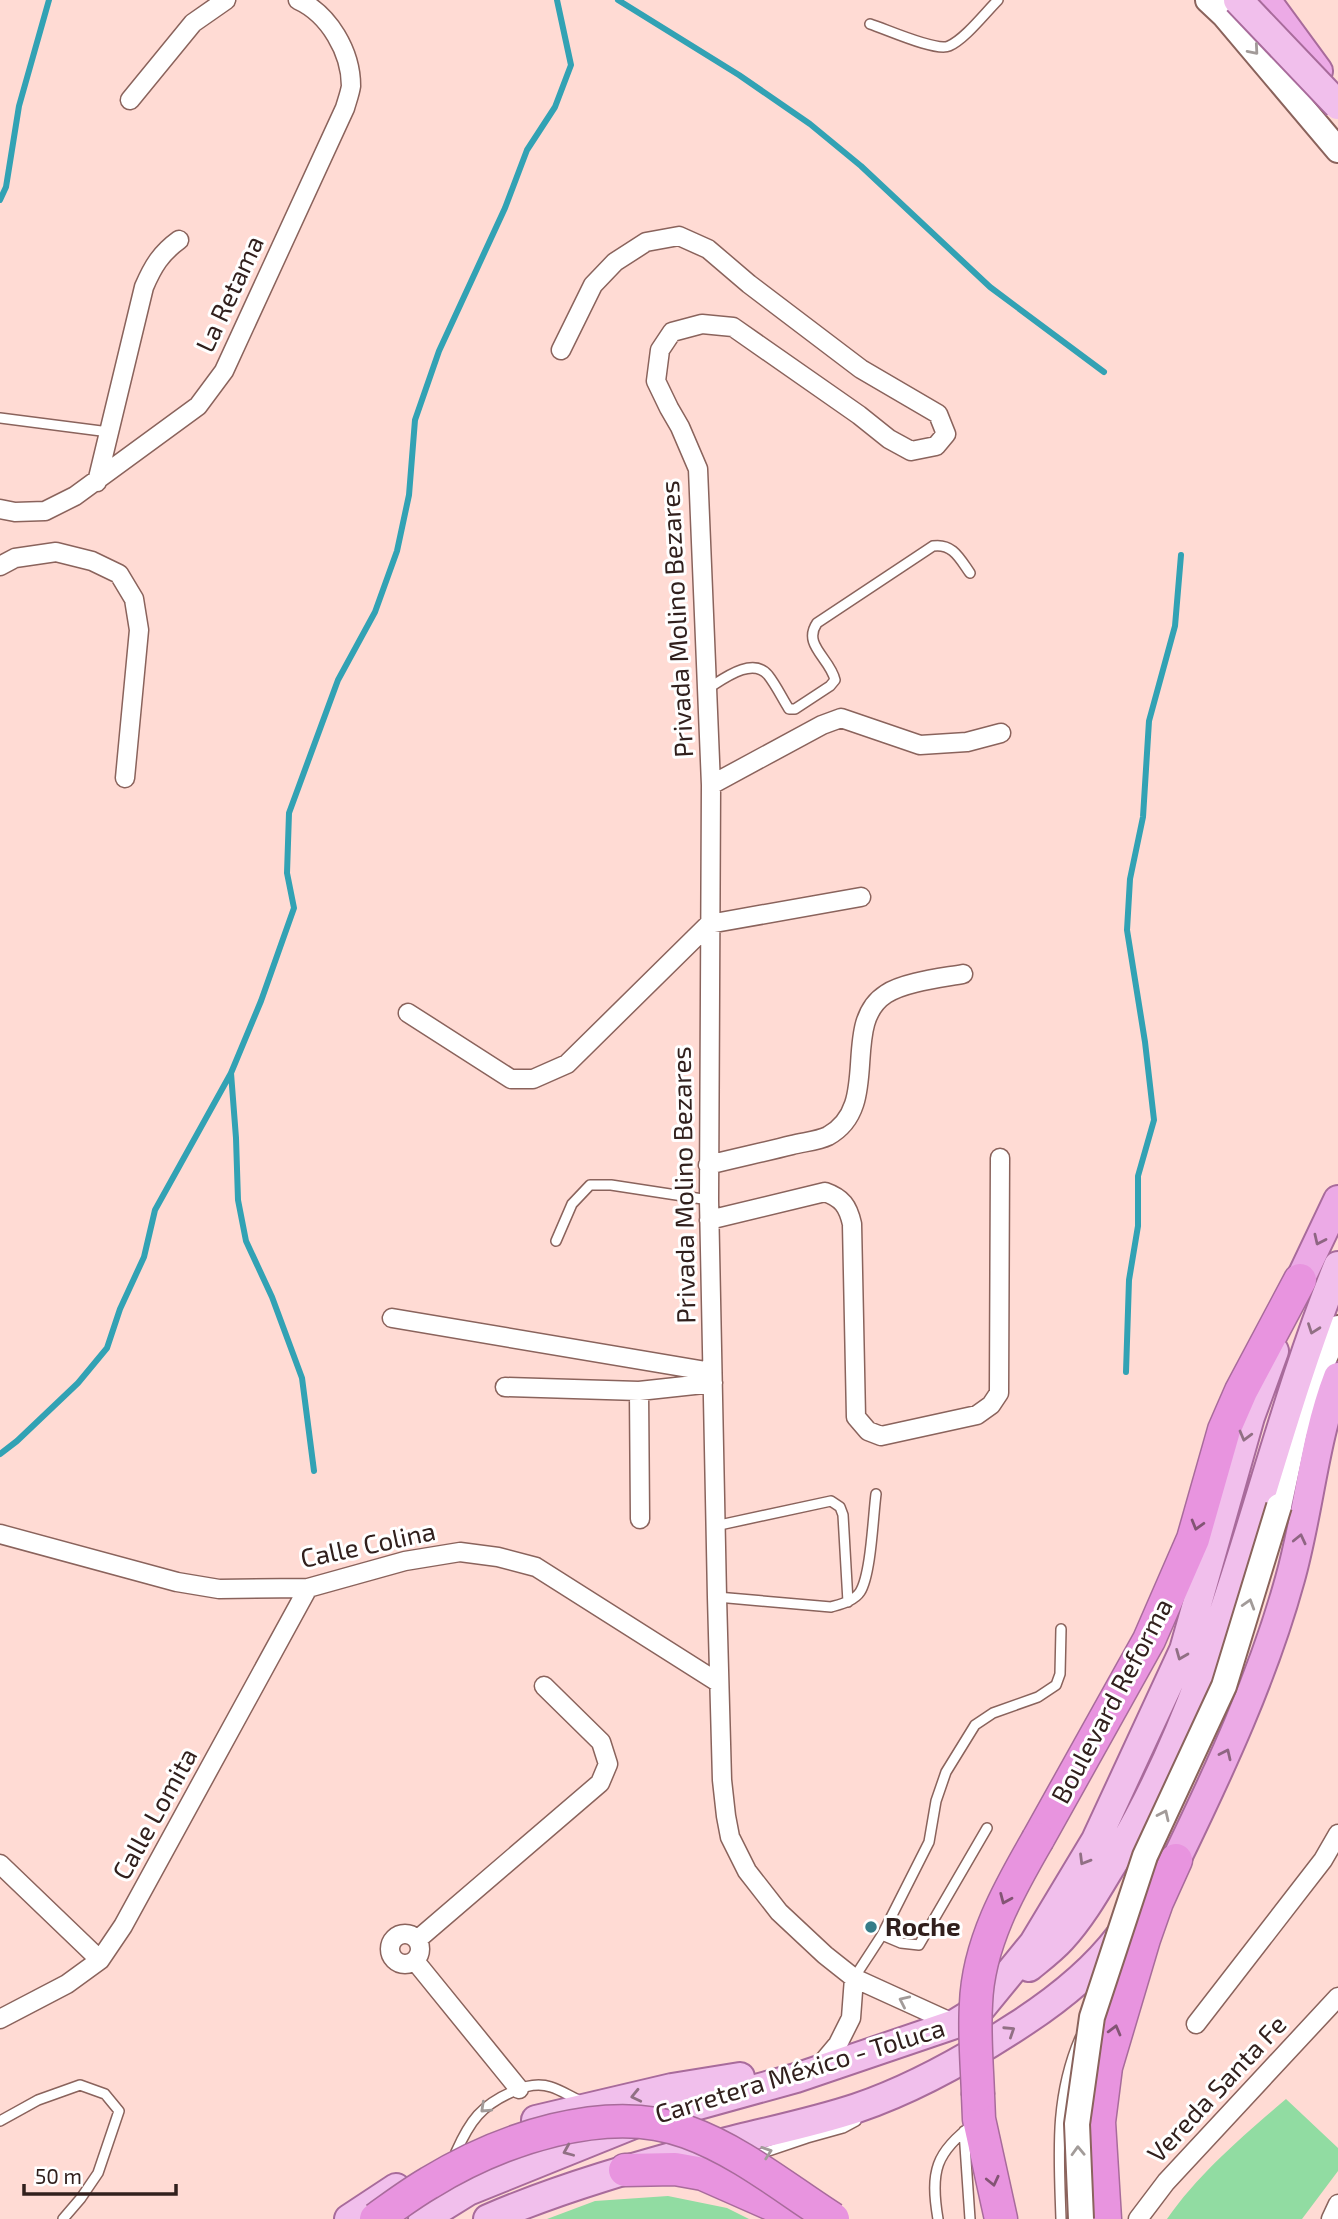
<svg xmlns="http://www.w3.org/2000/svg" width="1338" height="2219" font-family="'Exo 2',sans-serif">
	<rect width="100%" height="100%" fill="#ffdbd4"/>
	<path fill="#91dca2" d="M1286 2099 1338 2148V2171L1302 2219H1167C1199 2173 1244 2135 1286 2099Z
		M668 2196 727 2208 749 2219H547L595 2201Z"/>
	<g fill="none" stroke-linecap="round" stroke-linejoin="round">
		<path stroke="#32a2b4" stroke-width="6" d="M618 0 739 75 810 124 861 166 990 287 1104 372
			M0 200 6 187 19 106 49 0
			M231 1073 236 1138 238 1200 246 1241 272 1297 302 1378 314 1471
			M1126 1372 1129 1280 1138 1226V1176L1154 1120 1145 1042 1127 930 1130 879 1143 817 1149 721 1175 626 1181 555
			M0 1454 17 1441 78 1383 107 1348 120 1309 144 1257 155 1210 231 1073 261 1001 294 908 287 873 289 813 338 680 375 612 397 551 409 495 415 420 439 351 505 208 527 150 555 107 571 65 557 0"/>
		<g stroke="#8a635c" stroke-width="12">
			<path id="service" d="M870 24C886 29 936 52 949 46 965 39 985 13 998 0
				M0 418 109 432
				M707 689C722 680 752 656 768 675 776 685 782 698 789 709H795L830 686 835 680C830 658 802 645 817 623L933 546C953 543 960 559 970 573
				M556 1241 572 1204 590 1185H611L709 1200
				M715 1526 831 1501 840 1507 843 1515 848 1602
				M717 1597 831 1607C841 1604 854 1601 860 1592 871 1575 873 1517 876 1494
				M882 1935 901 1943 919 1945 987 1828
				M854 1978 882 1935 929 1842 936 1801 946 1772 975 1725 993 1713 1038 1697 1056 1685 1060 1674 1061 1629
				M0 2121 38 2100 80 2085 105 2094 119 2111 98 2173 81 2198 63 2219
				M964 2131 970 2219
				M456 2152C470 2121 481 2105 514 2091 525 2086 539 2083 551 2087 561 2090 571 2097 581 2101
				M754 2156 807 2138 843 2128 856 2121
				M938 2219C930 2172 935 2152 975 2123
				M1061 2219C1059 2155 1054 2099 1080 2038"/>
		</g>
		<g stroke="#8a635c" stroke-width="21">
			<path id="minor" d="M130 100 193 23 226 0
				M561 350 593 285 615 262 646 242 679 236 708 249 749 284 861 369 938 414 946 434 936 446 911 451 889 439 859 415 733 327 702 324 672 332 660 350 656 381 669 408 680 427 698 469 711 785 709 1200 717 1597 722 1780 726 1816 730 1837 747 1871 779 1912 825 1955 854 1978 955 2024
				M97 482 144 287C153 266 161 253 179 240
				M0 509 15 512 45 511 75 496 198 406 224 371 345 108C347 101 350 93 351 86 351 52 329 14 298 0
				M0 566 15 558 56 552 92 561 119 574 134 599 139 630 125 778
				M711 785 822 725 841 718 920 745 967 742 1001 733
				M408 1013 511 1079H533L567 1064 709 924 861 897
				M708 1165C736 1158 764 1152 792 1145 803 1142 818 1141 828 1136 883 1106 839 1024 886 994 904 982 941 978 963 974
				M709 1220 825 1192C842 1198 848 1206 852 1224L856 1417 868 1431 881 1436 977 1415 991 1405 999 1393 1000 1158
				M392 1318 712 1372
				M505 1387 639 1391 713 1383
				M639 1391 640 1519
				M0 1534 177 1582 219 1589 308 1588 405 1561 460 1552 498 1557 536 1567 719 1683
				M0 1864 100 1960
				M390 1949a15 15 0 1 1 30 0a15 15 0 1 1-30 0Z
				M417 1940 600 1783 608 1764 601 1742 544 1686
				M415 1961 519 2089
				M0 2019 67 1984 100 1960 123 1926 308 1588
				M1196 2024 1323 1860 1338 1834
				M817 2069 838 2044 851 2018 854 1978
				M1138 2219 1166 2182 1338 1997
				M1331 2219 1338 2204"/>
		</g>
		<g stroke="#8a635c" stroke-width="28">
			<path id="secondary" d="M1208 0 1224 15 1338 150
				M1279 1506 1295 1432 1311 1388 1338 1328"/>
		</g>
		<g stroke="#a86b9b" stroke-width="32">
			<path id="primary" d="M1029 1967C1040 1958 1052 1949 1061 1939 1085 1913 1102 1880 1120 1851 1227 1670 1260 1459 1338 1266
				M536 2120 672 2088 740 2077
				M349 2219 396 2188
				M423 2219 468 2191 644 2120 796 2078 955 2024 981 2008 1034 1943 1096 1840 1184 1650 1250 1417 1274 1351
				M488 2219C562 2187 641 2165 719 2144 765 2132 812 2123 857 2108 913 2089 968 2058 1017 2026 1056 2001 1092 1973 1120 1936"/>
		</g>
		<g stroke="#a86b9b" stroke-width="32">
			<path id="trunk" d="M1266 0 1318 71
				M1300 1280 1338 1200
				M1176 1860C1220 1769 1263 1677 1290 1579 1309 1512 1313 1442 1338 1377"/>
		</g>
		<g stroke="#a86b9b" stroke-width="35">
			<path id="motorway" d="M1038 1839 1149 1640 1193 1539 1224 1430 1241 1391 1300 1280
				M978 2095 979 2119 1001 2219
				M625 2170 675 2169 703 2174 780 2208 797 2219
				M1105 2219 1099 2122 1106 2067 1144 1939 1157 1902 1176 1860"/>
		</g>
		<use href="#service" stroke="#fff" stroke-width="9"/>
		<use href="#minor" stroke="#fff" stroke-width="18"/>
		<use href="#secondary" stroke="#fff" stroke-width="24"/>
		<use href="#primary" stroke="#f1bfec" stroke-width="28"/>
		<use href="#trunk" stroke="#ecaae6" stroke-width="28"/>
		<use href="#motorway" stroke="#e894df" stroke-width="32"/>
		<g stroke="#8a635c" stroke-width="28" stroke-linecap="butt">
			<path id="secondary-bridge" d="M1081 2219 1077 2124 1092 2017 1145 1856 1224 1686 1279 1506"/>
		</g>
		<g stroke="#a86b9b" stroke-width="32" stroke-linecap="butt">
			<path id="primary-bridge" d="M1238 0 1338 105"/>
		</g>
		<g stroke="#a86b9b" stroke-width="35" stroke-linecap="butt">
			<path id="motorway-bridge" d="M978 2095C977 2065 974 2034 976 2004 978 1944 1009 1889 1038 1839
				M376 2219C393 2207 410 2194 429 2183 499 2140 606 2102 687 2132 740 2151 786 2189 833 2219"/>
		</g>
		<use href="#secondary-bridge" stroke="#fff" stroke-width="24"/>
		<use href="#primary-bridge" stroke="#f1bfec" stroke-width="28"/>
		<use href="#motorway-bridge" stroke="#e894df" stroke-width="32"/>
	</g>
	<defs><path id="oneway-chevron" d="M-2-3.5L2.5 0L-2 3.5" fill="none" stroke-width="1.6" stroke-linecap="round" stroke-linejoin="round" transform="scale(1.75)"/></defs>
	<g stroke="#a29b99">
		<use href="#oneway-chevron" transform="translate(1254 50) rotate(49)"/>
		<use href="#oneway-chevron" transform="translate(1249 1604) rotate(-73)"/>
		<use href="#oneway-chevron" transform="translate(1164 1815) rotate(-65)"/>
		<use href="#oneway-chevron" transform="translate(904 2001) rotate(-155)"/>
		<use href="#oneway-chevron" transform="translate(485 2108) rotate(137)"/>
		<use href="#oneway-chevron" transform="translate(1078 2151) rotate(-92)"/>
		<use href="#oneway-chevron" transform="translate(767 2152) rotate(-19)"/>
	</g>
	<g stroke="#8e6582">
		<use href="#oneway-chevron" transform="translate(1319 1240) rotate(115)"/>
		<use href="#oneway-chevron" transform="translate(1300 1539) rotate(-77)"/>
		<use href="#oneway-chevron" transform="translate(1226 1754) rotate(-65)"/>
	</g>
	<g stroke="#917084">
		<use href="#oneway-chevron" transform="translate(1313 1329) rotate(110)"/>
		<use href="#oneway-chevron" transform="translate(1245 1436) rotate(105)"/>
		<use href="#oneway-chevron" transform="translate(1181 1655) rotate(112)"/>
		<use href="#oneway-chevron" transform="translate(1084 1860) rotate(121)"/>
		<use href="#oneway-chevron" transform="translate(1010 2031) rotate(-33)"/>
		<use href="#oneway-chevron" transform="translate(636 2096) rotate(167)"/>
		<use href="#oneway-chevron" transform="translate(568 2151) rotate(157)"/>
	</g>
	<g stroke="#835474">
		<use href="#oneway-chevron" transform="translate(1197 1525) rotate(106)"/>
		<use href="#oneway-chevron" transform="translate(1005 1899) rotate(113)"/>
		<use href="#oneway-chevron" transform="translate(1115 2030) rotate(-75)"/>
		<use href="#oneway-chevron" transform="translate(993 2181) rotate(77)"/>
	</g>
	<circle fill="#367c88" stroke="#fff" stroke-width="2.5" cx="871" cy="1927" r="7"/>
	<g text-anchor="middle" stroke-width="6" stroke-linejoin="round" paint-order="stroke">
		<g font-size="26" fill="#31201d" stroke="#fff">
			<text transform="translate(230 294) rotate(-65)" y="9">La Retama</text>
			<text transform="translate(677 619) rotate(-93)" y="9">Privada Molino Bezares</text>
			<text transform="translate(684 1185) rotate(-91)" y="9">Privada Molino Bezares</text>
			<text transform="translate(368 1545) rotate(-12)" y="9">Calle Colina</text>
			<text transform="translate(1112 1701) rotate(-62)" y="9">Boulevard Reforma</text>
			<text transform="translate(155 1814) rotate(-61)" y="9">Calle Lomita</text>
			<text transform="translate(800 2071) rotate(-17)" y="9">Carretera México - Toluca</text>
			<text transform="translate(1217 2089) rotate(-47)" y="9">Vereda Santa Fe</text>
		</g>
		<g font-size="26" font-weight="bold" fill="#31201d" stroke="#fff" text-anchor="start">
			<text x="885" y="1936">Roche</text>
		</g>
	</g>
	<path d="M24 2184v10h152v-10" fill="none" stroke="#31201d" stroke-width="3.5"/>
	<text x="35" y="2184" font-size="21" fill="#31201d" stroke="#ffffff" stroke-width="5" paint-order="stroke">50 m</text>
</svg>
